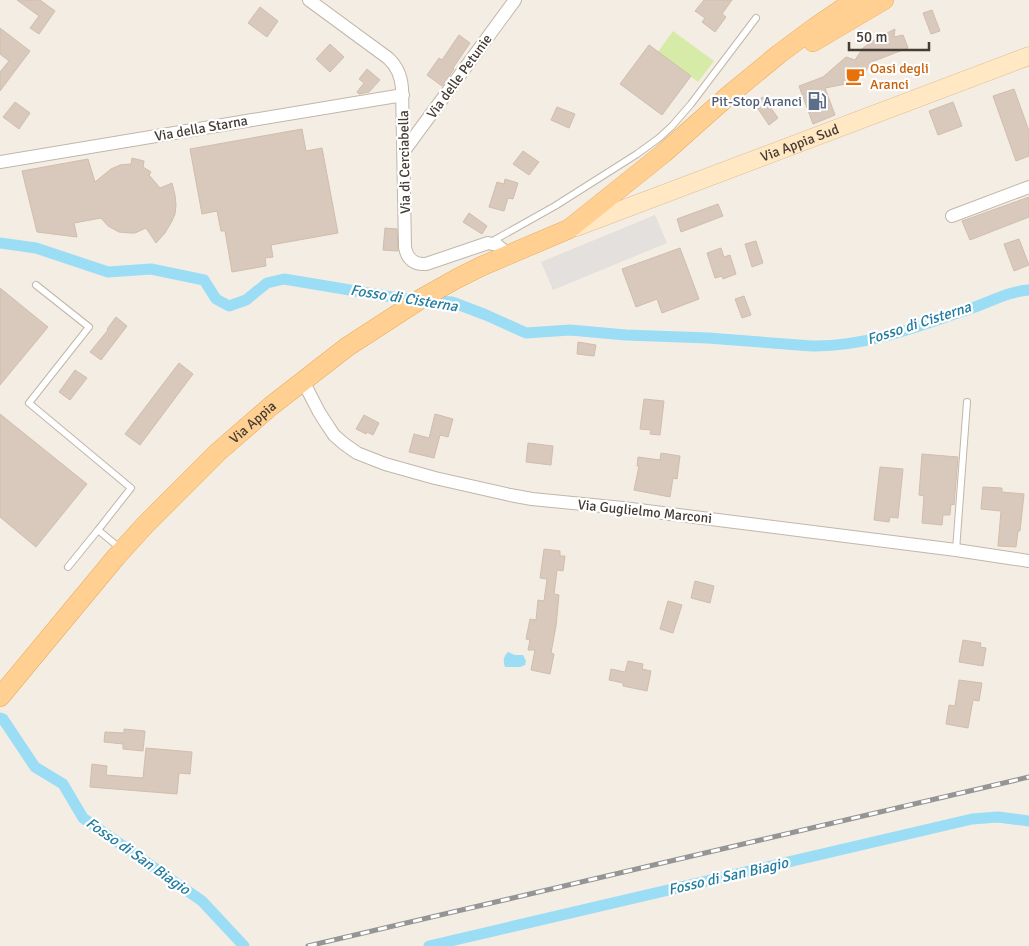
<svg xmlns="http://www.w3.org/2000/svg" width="1029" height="946" font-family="Signika,sans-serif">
	<rect width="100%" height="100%" fill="#f3ede4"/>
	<path fill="#d7eba9" d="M673 31 714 61 698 82 658 52Z"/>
	<path fill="#e4e0dd" d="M655 215 667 243 553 290 541 262Z"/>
	<path fill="#9bddf5" d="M508 652 515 655H523L526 661 525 665 520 667H505C503 661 503 657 508 652Z"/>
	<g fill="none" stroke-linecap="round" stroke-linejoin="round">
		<path stroke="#9bddf5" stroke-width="11" d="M0 243 36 248 108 272 151 269 204 280 216 299 229 306 246 300 267 283 284 279 398 298 452 302 486 315 526 333 570 330 626 335 708 338 812 346C868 347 922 325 975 307 992 301 1010 291 1029 290
			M0 718 3 719 35 767 63 784 83 818 202 901 244 946
			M429 946 972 819 998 817 1029 821"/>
	</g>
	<path fill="#d9c9bc" stroke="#d1bdab" d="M17 0H40L55 11 39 34 30 28 39 16Z
		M704 0H732L722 14 726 17 715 32 702 22 705 18 695 11Z
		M260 7 278 21 267 37 248 23Z
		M932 10 940 31 931 34 923 13Z
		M0 28 30 51 0 91V72L9 61 0 54Z
		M895 29 894 37 903 35 908 48 874 61 856 82 825 88 835 115 813 124 799 86 823 77 846 57 855 60 863 48 877 38Z
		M459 35 470 43 453 68 454 69 442 86 427 75 439 58 442 60Z
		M330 44 344 57 330 72 316 59Z
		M649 45 691 76 662 115 620 84Z
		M367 69 380 80 369 92 359 94 357 92 364 83 359 79Z
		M1014 89 1029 131V156L1016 161 993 96Z
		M763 97 778 118 769 125 754 103Z
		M15 102 30 113 19 129 3 117Z
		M953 102 962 126 938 135 929 111Z
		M557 107 575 114 569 128 551 120Z
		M302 129 306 151 322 148 338 233 271 245 273 257 265 258 266 266 232 272 225 231H221L217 211 202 214 190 149Z
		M523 151 539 162 529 175 513 164Z
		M132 158 144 161 143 167 151 172 149 175 160 188 172 183 175 195 176 205 175 214 172 221 165 233 156 243 146 228 135 233H130L119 232 108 226 101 218 74 223 77 237 37 232 22 171 88 159 95 182 111 169 120 165 131 164Z
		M505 179 518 183 513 199 508 198 504 211 489 207 497 182 504 184Z
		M1029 197V217L970 240 962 221Z
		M718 204 723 216 681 232 677 219Z
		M469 213 487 226 482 234 463 222Z
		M385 228 397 229 398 251 383 250Z
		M1019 239 1029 265 1014 271 1004 244Z
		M756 241 763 263 752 267 745 244Z
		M680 248 699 299 662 313 657 299 636 307 622 269Z
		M721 248 724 257 730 255 736 274 723 279 722 276 715 278 707 253Z
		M0 288 48 327 0 385Z
		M744 296 751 315 742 318 735 299Z
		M116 317 127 326 101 360 90 352 108 330 107 329Z
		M578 342 596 345 594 356 577 354Z
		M179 363 193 374 140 445 125 434Z
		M75 370 87 378 70 400 59 392Z
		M644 399 664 401 660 435 650 434 651 430 640 429Z
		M0 414 87 484 36 547 0 517Z
		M435 414 453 419 448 437 440 435 434 458 409 452 414 434 429 438Z
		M364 415 379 423 373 435 367 432 366 434 356 429Z
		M528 443 553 446 551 465 526 462Z
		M661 453 680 456 677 479 673 478 670 497 634 490 639 466H637L638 457 660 460Z
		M922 454 958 457 954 505 951 504 950 515H943L942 525 922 523 924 496 919 495Z
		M880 467 903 469 898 518 890 517 889 522 874 520Z
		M983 487 1002 488V492L1024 494 1020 531H1018L1016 547 998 546 1001 511 981 509Z
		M544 549 560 551V556H565L563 571 557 570 554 594 559 595 556 626 551 653 554 654 550 674 531 670 535 650H528L530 640 526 639 530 619 536 620 538 600 544 601 547 579 540 578Z
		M695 581 714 586 710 603 691 598Z
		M668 601 682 605 673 633 660 629Z
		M963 640 981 643 980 647 986 648 983 666 959 662Z
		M628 661 643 664 642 669 651 671 647 691 623 686V683L609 680 611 669 625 672Z
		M959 680 982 683 979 701 973 700 968 728 946 724 949 705 955 706Z
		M124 729 145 731 143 751 123 749V744L104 742 105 732 124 733Z
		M146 748 192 752 190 774 179 773 177 794 90 787 92 764 107 766 106 775 143 778Z"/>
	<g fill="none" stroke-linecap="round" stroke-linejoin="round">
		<g stroke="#c2b6a9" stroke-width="8">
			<path id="lane" d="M489 243 555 206 637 154 659 138 672 126 691 104 756 18
				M36 285 89 327 29 403 131 488 98 530 121 549
				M956 550 967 402
				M68 567 98 530"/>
		</g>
		<g stroke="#c2b6a9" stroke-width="14">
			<path id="street" d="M309 0 388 58C397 66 401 75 402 88L405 247C407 259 414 265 426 264L488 243 497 245 508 254
				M404 151 515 0
				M0 162 403 95
				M952 216 1029 187
				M303 381 319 412 326 423 334 435 343 443 357 453 385 464 435 478 510 495 532 499 623 508 956 550 1029 561"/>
		</g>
		<g stroke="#dabd92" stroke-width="19">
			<g id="secondary">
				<path id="s1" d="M576 227 1029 56"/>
			</g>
		</g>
		<g stroke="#ecab59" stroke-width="20">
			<g id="primary">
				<path d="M813 42 884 0"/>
				<path id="s2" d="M0 697 116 557 145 525 218 452 271 406 347 347 424 297 458 278 482 266 569 229 664 153 728 96 779 54 814 28 855 0"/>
			</g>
		</g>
		<use href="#lane" stroke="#fff" stroke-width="6"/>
		<use href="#street" stroke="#fff" stroke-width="12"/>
		<use href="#secondary" stroke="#ffe8c3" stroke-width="18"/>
		<use href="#primary" stroke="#ffd092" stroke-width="19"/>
		<g stroke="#959595" stroke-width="5">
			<path id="rail" d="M308 946 1029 777"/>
		</g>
		<use href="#rail" stroke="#fff" stroke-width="3" stroke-dasharray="9" stroke-linecap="butt"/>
	</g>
	<defs>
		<g id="cafe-bare" transform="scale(1.5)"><path d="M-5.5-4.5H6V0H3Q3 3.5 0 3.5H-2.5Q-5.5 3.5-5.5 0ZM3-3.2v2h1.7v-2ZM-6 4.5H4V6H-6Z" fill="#e8710a" stroke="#fff" stroke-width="2.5" paint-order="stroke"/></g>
		<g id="fuel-bare" transform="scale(1.5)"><path d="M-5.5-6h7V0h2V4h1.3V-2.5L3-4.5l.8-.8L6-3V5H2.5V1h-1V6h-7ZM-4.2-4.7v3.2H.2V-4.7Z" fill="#5c6f8a" stroke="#fff" stroke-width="2.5" paint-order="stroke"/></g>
	</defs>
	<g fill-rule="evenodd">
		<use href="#cafe-bare" x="855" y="76"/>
		<use href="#fuel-bare" x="817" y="101"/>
	</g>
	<g text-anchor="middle" stroke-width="4.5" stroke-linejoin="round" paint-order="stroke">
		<g font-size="14" fill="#c56008" stroke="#fff" text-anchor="start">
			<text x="870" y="73">Oasi degli<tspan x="870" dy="16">Aranci</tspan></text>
		</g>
		<g font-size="14" fill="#463c33" stroke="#fff">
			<text transform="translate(459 76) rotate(-54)" y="5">Via delle Petunie</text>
			<text transform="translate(201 128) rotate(-10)" y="5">Via della Starna</text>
			<text dy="5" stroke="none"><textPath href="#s1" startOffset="239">Via Appia Sud</textPath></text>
			<text transform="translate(404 162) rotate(-91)" y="5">Via di Cerciabella</text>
			<text dy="5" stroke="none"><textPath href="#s2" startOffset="374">Via Appia</textPath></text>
			<text transform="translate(645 511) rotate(6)" y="5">Via Guglielmo Marconi</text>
		</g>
		<g font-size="14" fill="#4e5e75" stroke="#fff" text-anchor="end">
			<text x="802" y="106">Pit-Stop Aranci</text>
		</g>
		<g font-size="15" font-style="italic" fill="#227da0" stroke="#fff">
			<text transform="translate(404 298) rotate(9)" y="5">Fosso di Cisterna</text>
			<text transform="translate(919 323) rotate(-18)" y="5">Fosso di Cisterna</text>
			<text transform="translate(138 856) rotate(35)" y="5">Fosso di San Biagio</text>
			<text transform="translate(728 876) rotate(-13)" y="5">Fosso di San Biagio</text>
		</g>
	</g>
	<path d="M849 42v8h80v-8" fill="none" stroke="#463c33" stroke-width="2.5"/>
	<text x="856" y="42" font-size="15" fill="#463c33" stroke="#ffffff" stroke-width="4" paint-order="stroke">50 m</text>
</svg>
